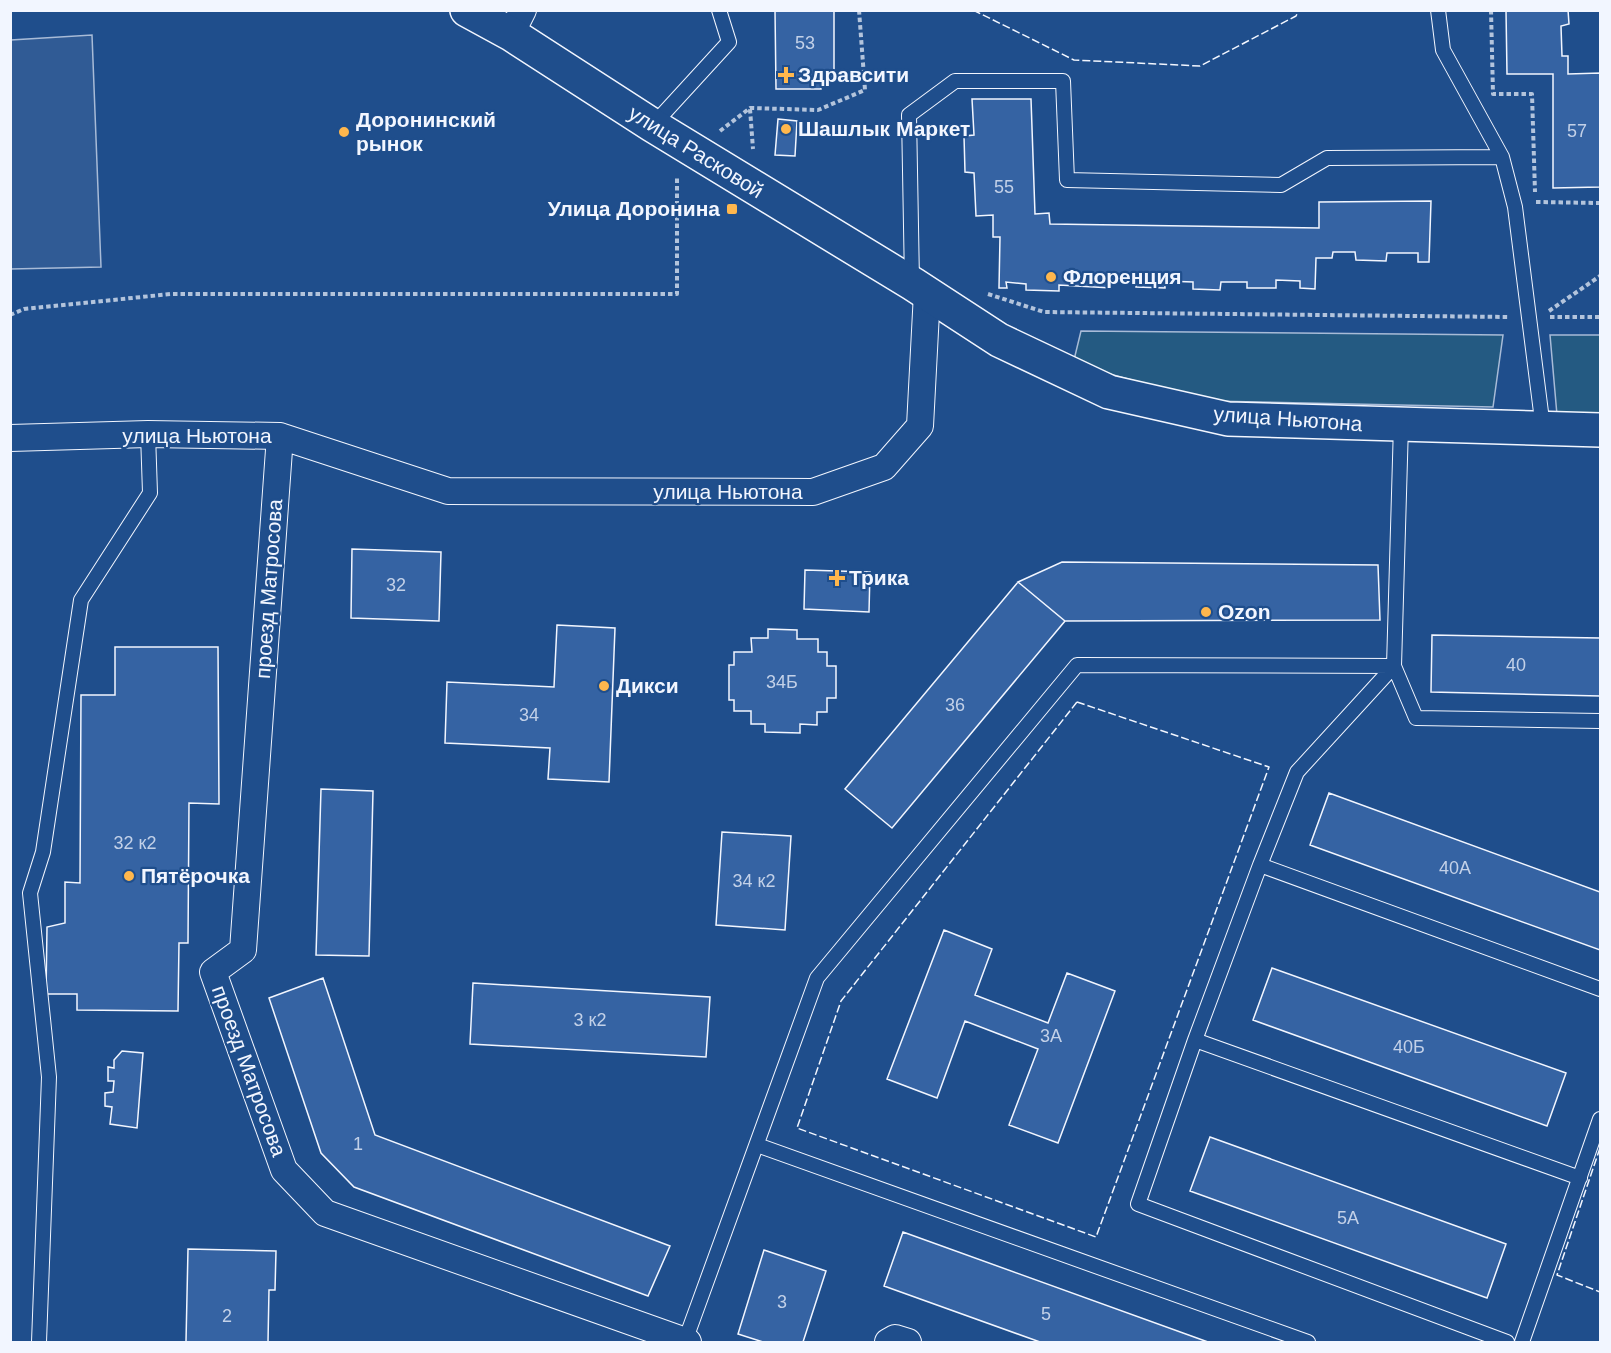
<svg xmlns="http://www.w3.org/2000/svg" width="1611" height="1353" font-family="Helvetica,sans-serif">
	<rect width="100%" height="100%" fill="#1f4e8c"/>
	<path fill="#245a82" stroke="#a8bbd7" stroke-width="1.5" d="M1081 331 1503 335 1493 407 1209 401 1073 364Z
		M1550 335H1600V415H1557Z"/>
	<path fill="#305b95" stroke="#a8bbd7" stroke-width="1.5" d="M92 35 101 267 11 269V40Z"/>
	<path fill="#3563a3" stroke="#f2f6ff" stroke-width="1.5" d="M775 10H834V76H821V89H776Z
		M1506 10H1568L1569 24 1561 26 1562 56H1568V74L1600 73V187L1553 188V74H1507Z
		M972 99H1031L1035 214 1049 213 1050 224 1319 228V202L1431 201 1429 262H1418V253H1387L1386 261 1356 260 1355 252H1333L1332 258H1316L1315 289 1300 288V281L1276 280V288H1247V282H1221L1220 290 1193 289V282L1165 281V288L1136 287V280L1111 279V288L1059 285V291L1026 290V284L1006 282 1007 288H999L1000 237H993V215L976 216 974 173 965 172 964 136 974 135Z
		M778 119 797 121 795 156 775 155Z
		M352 549 441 552 439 621 351 618Z
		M1062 562 1378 565 1380 620 1065 621 1018 582Z
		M805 570 870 572 869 612 804 609Z
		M1018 582 1065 621 892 828 845 789Z
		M557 625 615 628 609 782 548 779 550 748 445 743 447 682 554 687Z
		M768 629 797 630V639H818V652H827V666H836V698H827V712H817V725L800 724V733L765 732V724H751V711H734V700H729V665H734V652H752L751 638H768Z
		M1432 635 1600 638V696L1431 692Z
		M115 647H218L219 804 189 803 188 943H179L178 1011 77 1010V994H46L47 927 65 923V882L80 883 81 695H115Z
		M321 789 373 791 369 956 316 955Z
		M1329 793 1600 892V950L1310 845Z
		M722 832 791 836 785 930 716 925Z
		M944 930 992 949 975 995 1048 1023 1067 973 1115 991 1058 1143 1009 1125 1038 1049 965 1021 937 1098 887 1079Z
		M1272 968 1566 1073 1547 1126 1253 1020Z
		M323 978 375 1135 670 1246 648 1296 354 1187 321 1153 269 998Z
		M473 983 710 997 706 1057 470 1044Z
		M122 1051 143 1053 137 1128 110 1124 112 1107 105 1106V1093L113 1092 114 1081H108V1067L114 1068V1060Z
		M1210 1137 1506 1244 1487 1298 1190 1191Z
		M903 1232 1208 1342H1040L884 1286Z
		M188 1249 276 1251 275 1290H269L268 1342H277H186Z
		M764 1250 826 1271 803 1342H763L738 1334Z"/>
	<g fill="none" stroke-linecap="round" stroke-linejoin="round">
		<g stroke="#f2f6ff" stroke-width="16">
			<path id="lane" d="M1438 10 1443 50 1502 157 1515 207 1543 428
				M653 125 729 42 719 10
				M912 282 909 115 955 81H1063L1067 180 1281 185 1327 158 1502 157
				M1260 865 1600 989
				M1195 1040 1580 1178
				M757 1145 1308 1342
				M39 1342 49 1077 30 893 43 852 81 600 150 493 148 434
				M682 1342 685 1341 817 978 1077 665 1394 666 1401 425
				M1507 1342 1138 1204 1195 1040 1260 865 1297 772 1394 666 1416 718 1600 721
				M1522 1342 1600 1119"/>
		</g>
		<g stroke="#f2f6ff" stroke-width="28">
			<path id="street" d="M511 34 523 10
				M280 436 243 950 213 972 284 1170 325 1213 688 1342
				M10 438 148 434 280 436 448 491 813 492 884 467 920 426 927 293
				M888 1342 895 1338 908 1342"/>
		</g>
		<g stroke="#f2f6ff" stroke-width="36">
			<path id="secondary" d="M467 10 511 34 652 125 913 284 999 340 1109 392 1228 419 1600 430"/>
		</g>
		<path stroke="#b3c4dc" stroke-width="4" stroke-dasharray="4.5 3" stroke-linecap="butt" d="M1491 10 1493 94H1532L1535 192
			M750 109 753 149
			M720 131 750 108 818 110 865 90 859 10
			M1536 202 1600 203
			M988 294 1044 312 1509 317
			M1549 311 1600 276
			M10 315 24 309 171 294H677V177
			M1550 317H1600"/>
		<use href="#lane" stroke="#1f4e8c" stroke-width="14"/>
		<use href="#street" stroke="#1f4e8c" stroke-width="26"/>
		<use href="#secondary" stroke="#1f4e8c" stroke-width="33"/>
		<path stroke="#f2f6ff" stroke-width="1.5" stroke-dasharray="8 3" stroke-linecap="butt" d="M973 10 1074 60 1200 66 1296 16 1299 10
			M1077 702 1269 767 1096 1237 797 1128 841 1001Z
			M1600 1148 1557 1275 1600 1292"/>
	</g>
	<g fill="#ffb74d" stroke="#1f4e8c" stroke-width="2">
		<path d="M783 66h6v6h6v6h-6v6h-6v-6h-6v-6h6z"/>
		<circle cx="786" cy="129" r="6"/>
		<circle cx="344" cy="132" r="6"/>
		<rect x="726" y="203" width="12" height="12" rx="3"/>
		<circle cx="1051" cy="277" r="6"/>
		<path d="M834 569h6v6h6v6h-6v6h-6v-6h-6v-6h6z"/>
		<circle cx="1206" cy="612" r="6"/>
		<circle cx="604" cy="686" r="6"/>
		<circle cx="129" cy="876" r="6"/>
	</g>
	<g text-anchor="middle" stroke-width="4.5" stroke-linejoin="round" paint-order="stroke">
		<g font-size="18" fill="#c3d1e8">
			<text x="805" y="49">53</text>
			<text x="1577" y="137">57</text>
			<text x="1004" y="193">55</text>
			<text x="396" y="591">32</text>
			<text x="1516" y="671">40</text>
			<text x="782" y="688">34Б</text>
			<text x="955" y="711">36</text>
			<text x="529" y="721">34</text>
			<text x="135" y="849">32 к2</text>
			<text x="1455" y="874">40А</text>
			<text x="754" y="887">34 к2</text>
			<text x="590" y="1026">3 к2</text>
			<text x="1051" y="1042">3А</text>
			<text x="1409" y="1053">40Б</text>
			<text x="358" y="1150">1</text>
			<text x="1348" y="1224">5А</text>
			<text x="782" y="1308">3</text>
			<text x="1046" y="1320">5</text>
			<text x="227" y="1322">2</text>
		</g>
		<g font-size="21" font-weight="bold" fill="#f2f6ff" stroke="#1f4e8c" text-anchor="start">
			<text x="798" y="82">Здравсити</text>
			<text x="356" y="127">Доронинский<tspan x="356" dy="24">рынок</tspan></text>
			<text x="798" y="136">Шашлык Маркет</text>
			<text x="720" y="216" text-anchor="end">Улица Доронина</text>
			<text x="1063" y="284">Флоренция</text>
			<text x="849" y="585">Трика</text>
			<text x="1218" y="619">Ozon</text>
			<text x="616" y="693">Дикси</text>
			<text x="141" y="883">Пятёрочка</text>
		</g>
		<g font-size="21" fill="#f2f6ff" stroke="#1f4e8c">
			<text transform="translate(696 152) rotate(32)" y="7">улица Расковой</text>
			<text transform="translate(1288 419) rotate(4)" y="7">улица Ньютона</text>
			<text x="197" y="443">улица Ньютона</text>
			<text x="728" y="499">улица Ньютона</text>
			<text transform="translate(269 589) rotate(-86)" y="7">проезд Матросова</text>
			<text transform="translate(249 1071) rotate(70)" y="7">проезд Матросова</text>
		</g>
	</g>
	<rect width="1611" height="1353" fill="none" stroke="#f2f6ff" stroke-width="24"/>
</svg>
